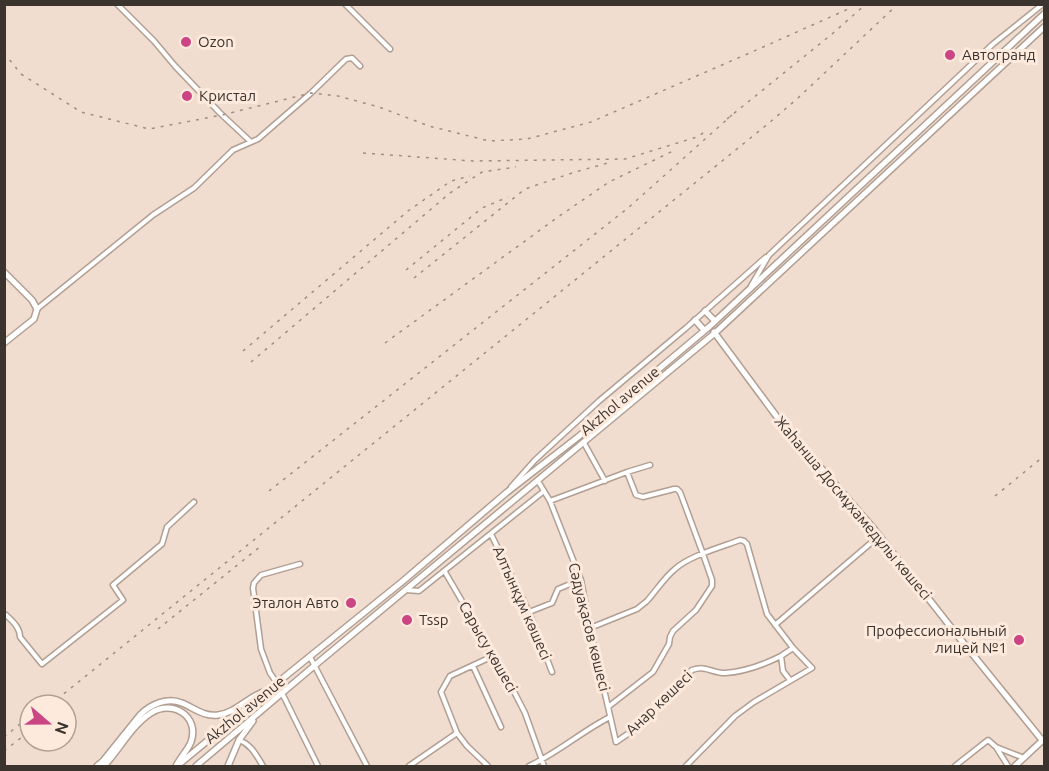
<svg xmlns="http://www.w3.org/2000/svg" width="1049" height="771" font-family="Ubuntu,sans-serif">
	<rect width="100%" height="100%" fill="#f0ddd0"/>
	<g fill="none" stroke-linecap="round" stroke-linejoin="round">
		<g stroke="#b29f93" stroke-width="7">
			<path id="street" d="M117 4 154 41 175 66 220 113 251 142
				M345 4 390 49
				M751 286 769 255 993 44 1043 4
				M37 309 153 215 194 188 233 150 258 139 311 93 346 59 352 58 360 66
				M584 443 605 481
				M538 481 550 501 581 580 590 628 616 742 635 729 692 670C706 665 712 673 725 673 743 672 765 664 781 656L783 671 790 680
				M511 487 535 460 599 401 686 328 766 257
				M550 501 627 472 650 465
				M491 534 529 612 552 672
				M445 572 508 680 525 713 544 766
				M406 590 419 591 544 491
				M529 612 552 603 558 589 580 580
				M6 615C12 621 20 627 20 637L42 664 123 600 113 585 162 544 167 527 194 502
				M775 625 879 536
				M590 628 637 609 647 601C656 591 664 578 675 569 689 556 721 547 740 540L744 541 747 544 767 614 793 648 812 668 754 702 735 716 686 766
				M781 656 793 648
				M310 657 367 766
				M473 666 501 727
				M277 683 270 673 261 649 253 588 254 583 261 575 300 564
				M282 693 318 766
				M608 707 653 672 669 644 670 637 673 631 696 610 712 586V580L703 554 680 492 677 489H674L643 497 636 495 627 472
				M239 740C252 745 256 755 263 766
				M996 747 1008 766
				M409 766 457 733
				M488 766 467 746 457 733 441 692 450 676 493 656
				M529 766C558 753 582 731 610 717
				M955 766 988 740 996 747 1024 758"/>
		</g>
		<g stroke="#b29f93" stroke-width="8">
			<path id="secondary" d="M4 272 32 300 37 309 34 319 4 343
				M705 311 715 321
				M695 320 704 330
				M714 332 780 421 874 529 957 635 1042 740
				M97 766 103 761 140 715C151 704 167 697 182 703 194 708 204 717 218 715 235 713 247 698 263 692
				M104 766C120 749 131 726 151 713 172 699 200 716 191 742 189 748 180 758 176 766
				M177 766 277 683 403 581 506 493 578 437 710 326 1044 14
				M196 766 314 666 715 333 1044 27
				M228 766 239 740 253 721
				M1015 766 1044 739"/>
		</g>
		<use href="#street" stroke="#fff" stroke-width="4"/>
		<use href="#secondary" stroke="#fff" stroke-width="5"/>
		<path stroke="#9c8f86" stroke-width="1.5" stroke-dasharray="3 6" stroke-linecap="butt" d="M4 53 21 74 81 112 149 129 222 115 311 93 338 96 379 107 429 126 489 141 527 139 591 122 761 48 846 10 853 4
			M727 119 832 34 866 4
			M363 153 473 161 625 159 697 137 706 131
			M406 270 482 208 508 197
			M414 278 525 189 575 172 608 163
			M385 343 558 217 609 182 673 151
			M243 351 408 211 451 181 470 176
			M251 362 450 193 482 172 516 167
			M269 491 628 208 732 115
			M995 496 1044 456
			M158 629 261 546
			M50 705 769 123 798 98 898 4
			M4 737 30 716
			M4 751 30 731"/>
	</g>
	<g fill="#cb4584" stroke="#feeadd" stroke-width="2">
		<circle cx="186" cy="42" r="6"/>
		<circle cx="950" cy="55" r="6"/>
		<circle cx="187" cy="96" r="6"/>
		<circle cx="351" cy="603" r="6"/>
		<circle cx="407" cy="620" r="6"/>
		<circle cx="1019" cy="640" r="6"/>
	</g>
	<g text-anchor="middle" stroke-width="6" stroke-linejoin="round" paint-order="stroke">
		<g font-size="15" fill="#3a332e" stroke="#feeadd" text-anchor="start">
			<text x="198" y="47">Ozon</text>
			<text x="962" y="60">Автогранд</text>
			<text x="199" y="101">Кристал</text>
			<text x="339" y="608" text-anchor="end">Эталон Авто</text>
			<text x="419" y="625">Tssp</text>
			<text x="1007" y="636" text-anchor="end">Профессиональный<tspan x="1007" dy="17">лицей №1</tspan></text>
		</g>
		<g font-size="15" fill="#3a332e" stroke="#feeadd">
			<text transform="translate(620 401) rotate(-40)" y="5">Akzhol avenue</text>
			<text transform="translate(853 508) rotate(50)" y="5">Жаһанша Досмұхамедұлы көшесі</text>
			<text transform="translate(522 603) rotate(66)" y="5">Алтынқұм көшесі</text>
			<text transform="translate(589 627) rotate(76)" y="5">Сәдуақасов көшесі</text>
			<text transform="translate(488 647) rotate(60)" y="5">Сарысу көшесі</text>
			<text transform="translate(659 703) rotate(-44)" y="5">Анар көшесі</text>
			<text transform="translate(245 710) rotate(-39)" y="5">Akzhol avenue</text>
		</g>
	</g>
	<rect width="1049" height="771" fill="none" stroke="#3a332e" stroke-width="12"/>
	<g transform="translate(48 723) rotate(110)"><circle r="28" fill="#feeadd" stroke="#b0a197" stroke-width="1.5"/>
	<path d="M0-4.5L10 22L0 15L-10 22Z" fill="#cb4584"/>
	<text y="-9" font-size="16" font-weight="bold" text-anchor="middle" fill="#3a332e">N</text>
	</g>
</svg>
